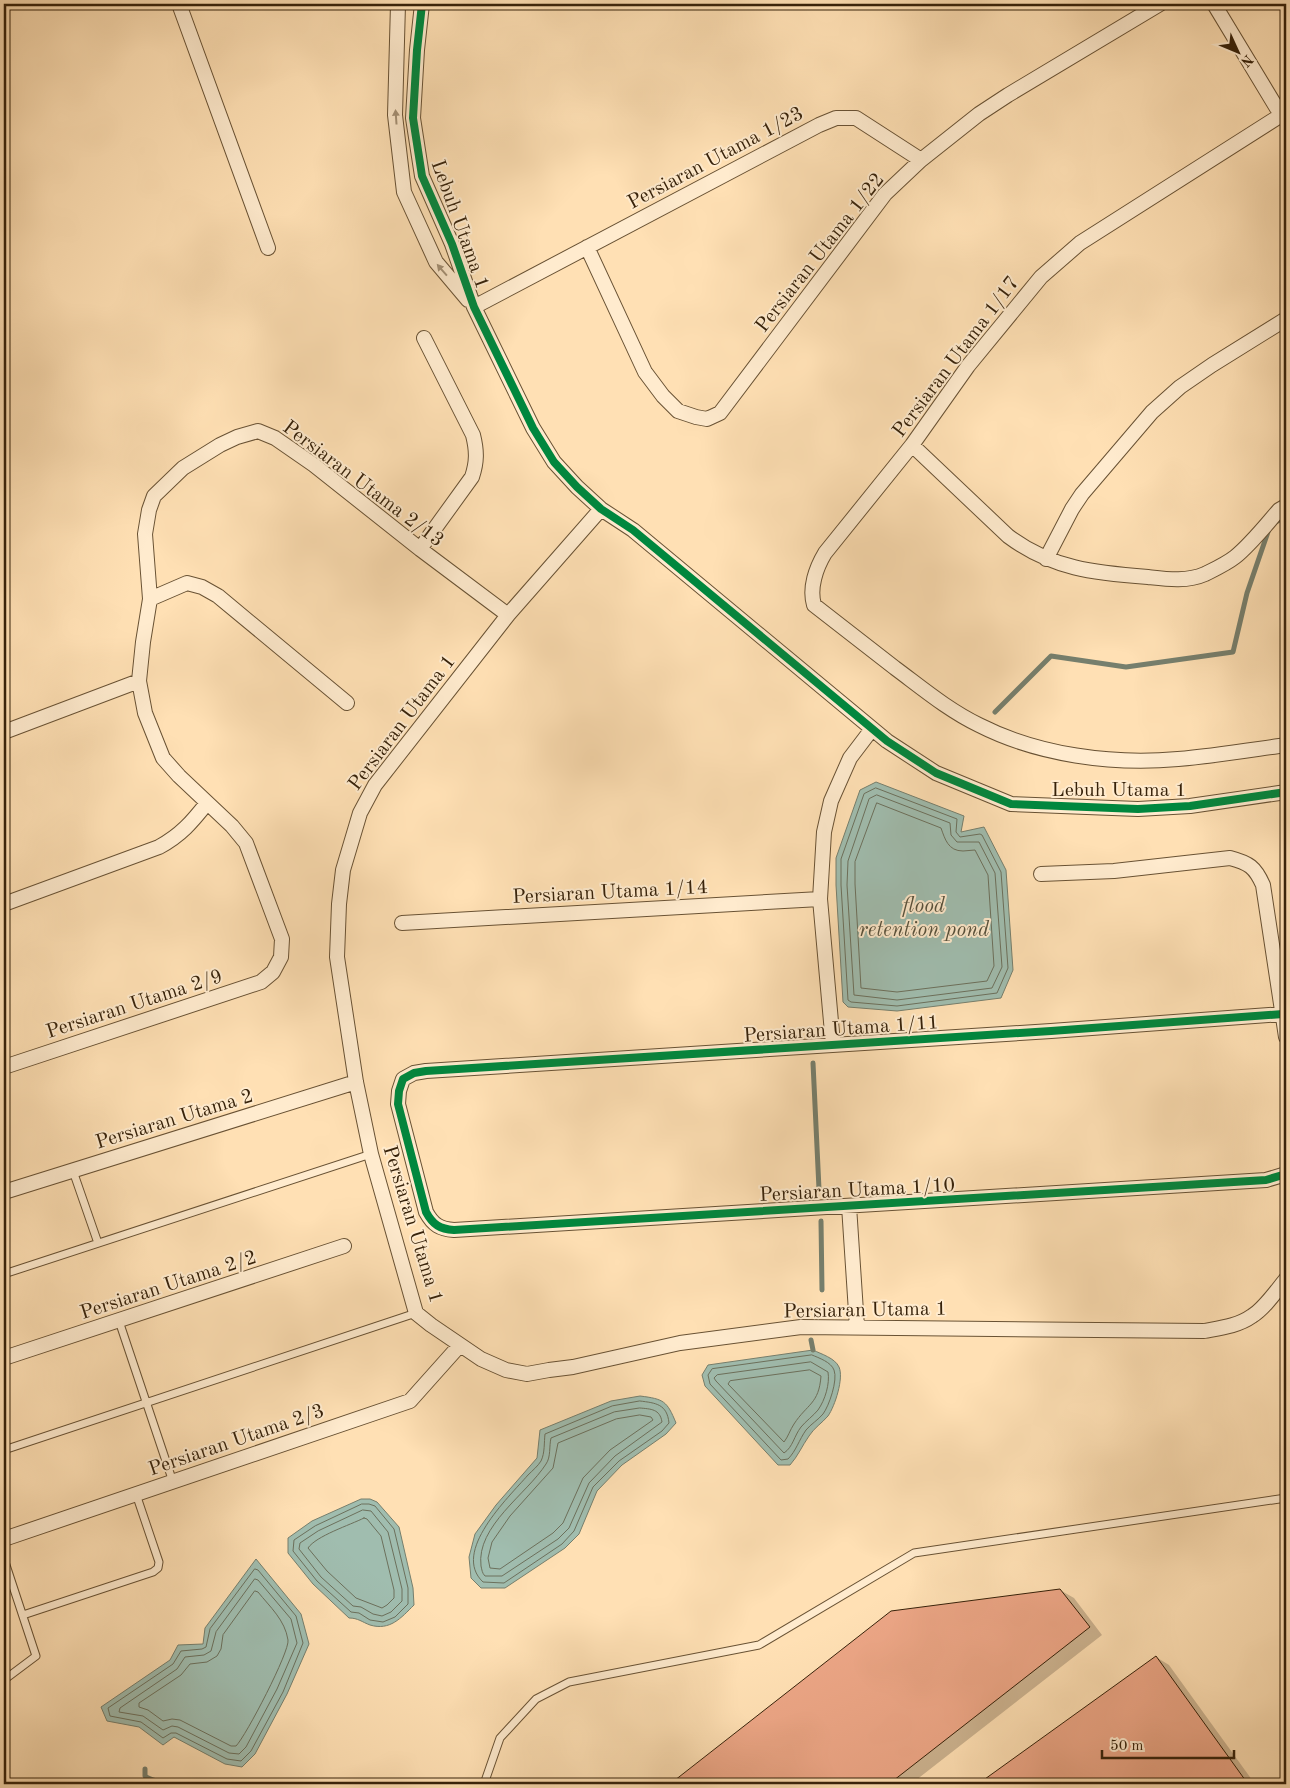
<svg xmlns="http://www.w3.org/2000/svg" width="1290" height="1788" font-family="'Old Standard TT',serif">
	<rect width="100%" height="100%" fill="#ffe0b4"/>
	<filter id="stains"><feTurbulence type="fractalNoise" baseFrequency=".004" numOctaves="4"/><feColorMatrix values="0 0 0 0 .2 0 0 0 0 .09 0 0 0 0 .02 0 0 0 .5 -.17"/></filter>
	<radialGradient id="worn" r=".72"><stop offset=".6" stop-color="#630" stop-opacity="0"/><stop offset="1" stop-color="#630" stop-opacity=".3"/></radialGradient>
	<path fill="#a0bdaf" stroke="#767f6d" d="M876 782 964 816 961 832 984 827 1006 870 1013 970 1001 998 897 1011 848 1007 843 1002 836 885V858L860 790Z
		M813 1350C821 1354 835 1358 839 1367 844 1378 835 1406 828 1416 822 1423 814 1428 809 1436 802 1446 798 1456 790 1465H778L705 1386 702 1375 708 1365Z
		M640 1396C664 1399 667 1401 676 1423L666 1434 622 1465 597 1491 579 1534 565 1548 505 1588H481L471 1578 469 1557 475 1534 496 1505 537 1458 540 1430 611 1401Z
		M361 1499H370L377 1502 399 1527 413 1588 414 1605C401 1618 390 1631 370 1625 362 1622 358 1618 349 1618L313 1584 288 1553V1538L312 1521Z
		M256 1559 301 1614 309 1644 287 1694 255 1754 242 1767 225 1764 174 1737 163 1745 139 1727 107 1721 101 1707 170 1660 178 1645 203 1644 205 1628Z"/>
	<path fill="#0003" d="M1060 1590 1074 1598 1102 1635 911 1784H672L892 1612Z
		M1156 1657 1169 1665 1255 1784H980Z"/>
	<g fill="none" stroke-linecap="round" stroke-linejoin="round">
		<path stroke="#6c705c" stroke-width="1" d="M876 788 957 819 956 832 960 837 980 834 982 835 1001 872 1008 968 997 993 897 1006 851 1002 848 1000 841 885V859L864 794Z
			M877 795 950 823 951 835 957 842H979L995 873 1002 967 992 988 897 1000 854 995 847 885 848 861 869 799Z
			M877 803 941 828C945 839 948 851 963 851 967 851 971 850 975 850L988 875 994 966 987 981 897 992 861 988 855 884V862Z
			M812 1355C819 1358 831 1362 834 1370 838 1380 829 1406 823 1414 818 1420 811 1424 806 1430 799 1440 796 1451 788 1459L781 1460 710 1384 708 1375 712 1369Z
			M811 1362 828 1372C830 1384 825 1400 818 1410 813 1416 806 1421 801 1427 794 1436 793 1447 784 1453L716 1381 714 1378 717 1375Z
			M810 1370 821 1376C819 1404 807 1404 794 1424 790 1430 788 1437 784 1442L728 1384 730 1381Z
			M640 1401C656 1403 667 1404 669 1423L662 1431 619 1461 593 1487 574 1531 562 1544 504 1583 483 1582C451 1552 508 1498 528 1475 532 1471 538 1466 541 1461 545 1453 544 1442 545 1434L612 1406Z
			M640 1408C651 1409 660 1409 662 1422L615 1456 589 1483 569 1528 558 1539 502 1576H485C482 1573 482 1570 481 1566 476 1526 527 1494 546 1464 551 1457 549 1446 551 1438L614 1412Z
			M640 1415 651 1417 653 1420 610 1450 583 1478 563 1523 553 1533 500 1569 490 1568 488 1558 492 1542 510 1516 553 1468 558 1443 616 1419Z
			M362 1504H369L375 1506 394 1529 408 1588V1604L395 1617 383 1622 370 1620 359 1613 351 1612 317 1581 293 1551 294 1540 315 1526Z
			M363 1510 371 1511 388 1532 402 1589V1601L391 1612 382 1616 373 1614 361 1607 353 1606 321 1577 299 1549 300 1543 318 1531Z
			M364 1518 367 1519 381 1536 394 1590V1598L387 1605 382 1608 356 1598 327 1571 308 1548C316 1536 350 1525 364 1518Z
			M255 1569 258 1570 296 1616 303 1643 283 1692 251 1751 241 1761 227 1759 176 1733H171L163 1738 141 1722 110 1716 108 1708 173 1664 181 1651 202 1649 206 1647 210 1629Z
			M255 1579 258 1580 291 1619 297 1643 277 1689 246 1747 239 1754 229 1753 178 1727 172 1726 163 1730 143 1716 119 1712 120 1708 177 1669 185 1657 204 1655 211 1651 216 1632Z
			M255 1591 258 1592C270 1607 285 1620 288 1640 290 1651 246 1736 236 1746H231L180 1720 172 1719 163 1721 148 1710 139 1707V1703L181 1675 190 1664 207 1662 217 1656 221 1649 223 1635Z"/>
		<path stroke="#767f6d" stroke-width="5" d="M1274 523 1286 516
			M995 712 1051 656 1126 667 1233 652 1247 593 1269 529
			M813 1063 819 1189
			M821 1221 822 1290
			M811 1340 813 1350
			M145 1769V1776C151 1781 158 1780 164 1784"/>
	</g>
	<path fill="#eca686" stroke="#37220a" d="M1060 1589 1090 1627 889 1784H670L891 1611Z
		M1156 1656 1248 1784H978Z"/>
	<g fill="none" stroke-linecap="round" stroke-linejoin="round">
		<g stroke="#695234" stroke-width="9">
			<path id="lane" d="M73 1171 98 1243
				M4 1274 371 1154
				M119 1321 173 1482
				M4 1450 416 1313
				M4 1559 36 1656 4 1680
				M23 1615 153 1572 158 1568 159 1562 136 1494
				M484 1784 500 1738 536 1699 569 1682 759 1645 914 1553 1286 1498"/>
		</g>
		<g stroke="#695234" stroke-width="16">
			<path id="street" d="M179 4 268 248
				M398 4 395 115 404 192 436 262 468 300
				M422 4 417 50 413 118 422 176 452 244 474 307 533 428 554 462 577 487 601 509 633 530 887 741 936 773 1011 804 1138 809 1190 806 1286 792
				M1214 4 1281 115
				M1286 112 1080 243 1041 277 968 366 912 445 825 553C816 568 809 588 814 605 841 626 868 647 895 668 922 688 948 710 979 725 1038 755 1112 765 1178 759 1214 756 1250 750 1286 745
				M587 247 645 372 663 396 678 411 696 417 707 419 720 413 885 194 921 160 979 114 1008 95 1160 4
				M474 307 819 125 836 118H856L921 160
				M912 445 1008 536C1052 569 1095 573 1148 577 1166 579 1187 582 1205 574 1215 569 1226 564 1235 557 1251 544 1265 526 1279 510L1286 506
				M601 509 508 615 375 785 360 813 343 870 339 904 337 957 356 1082 371 1154 416 1313 431 1325 481 1359 506 1370 527 1374 549 1370 573 1367 680 1343 801 1327 1204 1331C1220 1328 1238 1326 1252 1316 1264 1309 1277 1290 1286 1279
				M420 549 472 477C477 462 477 451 473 435L424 338
				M1046 559 1072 509 1082 494 1152 412 1180 387 1212 365 1286 319
				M150 599 187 583 202 587 218 596 347 703
				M4 732 139 681
				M1041 874 1114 871 1230 858C1249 863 1255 867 1263 885L1286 1037
				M4 904 159 847C181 835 192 822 207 803
				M402 923 820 899
				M1283 1014 1051 1031 426 1071 414 1073 403 1079 399 1091 398 1104 426 1212C433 1225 440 1229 454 1230L1266 1180 1286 1174
				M833 1044 820 899 824 832 831 801 850 758 872 729
				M4 1067 261 982 273 972 281 957 282 939 246 843 232 826 179 776 163 758 145 713 139 681 143 642 150 599 145 534 149 510 154 496 183 468 220 445 237 437 258 431 275 438 314 465 420 549 508 615
				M4 1192 356 1082
				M849 1206 857 1327
				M4 1358 344 1246
				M4 1539 410 1401 460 1345"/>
		</g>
		<use href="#lane" stroke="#ffebce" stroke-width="7"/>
		<use href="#street" stroke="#ffebce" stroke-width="14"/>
		<g stroke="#ffebce" stroke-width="11">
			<path id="cycleway" d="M422 4 417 50 413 118 422 176 452 244 474 307 533 428 554 462 577 487 601 509 633 530 887 741 936 773 1011 804 1138 809 1190 806 1286 792
				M1283 1014 1051 1031 426 1071 414 1073 403 1079 399 1091 398 1104 426 1212C433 1225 440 1229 454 1230L1266 1180 1286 1174"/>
		</g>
		<use href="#cycleway" stroke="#00873e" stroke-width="8"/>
	</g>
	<defs><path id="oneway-solid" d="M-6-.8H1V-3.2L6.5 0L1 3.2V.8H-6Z" transform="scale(1.25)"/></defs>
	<g fill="#a59176">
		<use href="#oneway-solid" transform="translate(396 117) rotate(-94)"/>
		<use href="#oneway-solid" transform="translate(442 270) rotate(-131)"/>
	</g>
	<g text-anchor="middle" stroke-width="4" stroke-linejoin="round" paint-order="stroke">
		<g font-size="20" fill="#37220a" stroke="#ffebce">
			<text transform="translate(715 157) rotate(-28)" y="7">Persiaran Utama 1/23</text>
			<text transform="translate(461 224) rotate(70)" y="7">Lebuh Utama 1</text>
			<text transform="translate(819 252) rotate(-52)" y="7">Persiaran Utama 1/22</text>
			<text transform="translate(955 356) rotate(-53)" y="7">Persiaran Utama 1/17</text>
			<text transform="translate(364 483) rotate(37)" y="7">Persiaran Utama 2/13</text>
			<text transform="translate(401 722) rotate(-53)" y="7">Persiaran Utama 1</text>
			<text x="1119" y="796">Lebuh Utama 1</text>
			<text transform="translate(610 891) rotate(-3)" y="7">Persiaran Utama 1/14</text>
			<text transform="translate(134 1003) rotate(-18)" y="7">Persiaran Utama 2/9</text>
			<text transform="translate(841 1028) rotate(-4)" y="7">Persiaran Utama 1/11</text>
			<text transform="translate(174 1118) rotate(-17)" y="7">Persiaran Utama 2</text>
			<text transform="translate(857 1189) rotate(-3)" y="7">Persiaran Utama 1/10</text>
			<text transform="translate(414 1224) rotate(73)" y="7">Persiaran Utama 1</text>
			<text transform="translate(168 1284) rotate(-18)" y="7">Persiaran Utama 2/2</text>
			<text transform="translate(865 1309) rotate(-1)" y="7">Persiaran Utama 1</text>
			<text transform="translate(236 1439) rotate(-19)" y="7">Persiaran Utama 2/3</text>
		</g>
		<g font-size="21" font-style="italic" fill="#56503c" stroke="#ffebce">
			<text x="924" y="912">flood<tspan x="924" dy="24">retention pond</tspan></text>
		</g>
	</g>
	<rect width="1290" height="1788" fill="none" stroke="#ffe0b4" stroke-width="20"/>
	<rect x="5" y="5" width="1280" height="1778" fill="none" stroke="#37220a" stroke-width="2.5"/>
	<rect x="10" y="10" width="1270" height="1768" fill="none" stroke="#37220a"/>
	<g transform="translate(1238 52) rotate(134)" stroke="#ffebce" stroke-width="4" paint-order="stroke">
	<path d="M0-4L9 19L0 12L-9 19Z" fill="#37220a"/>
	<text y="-8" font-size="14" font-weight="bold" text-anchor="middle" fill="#37220a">N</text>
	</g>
	<path d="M1102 1750v8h132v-8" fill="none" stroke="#37220a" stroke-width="2.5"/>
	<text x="1110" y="1750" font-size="15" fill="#37220a" stroke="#ffebce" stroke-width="4" paint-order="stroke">50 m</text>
	<rect width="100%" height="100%" filter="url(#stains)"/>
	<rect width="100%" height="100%" fill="url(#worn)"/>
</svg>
